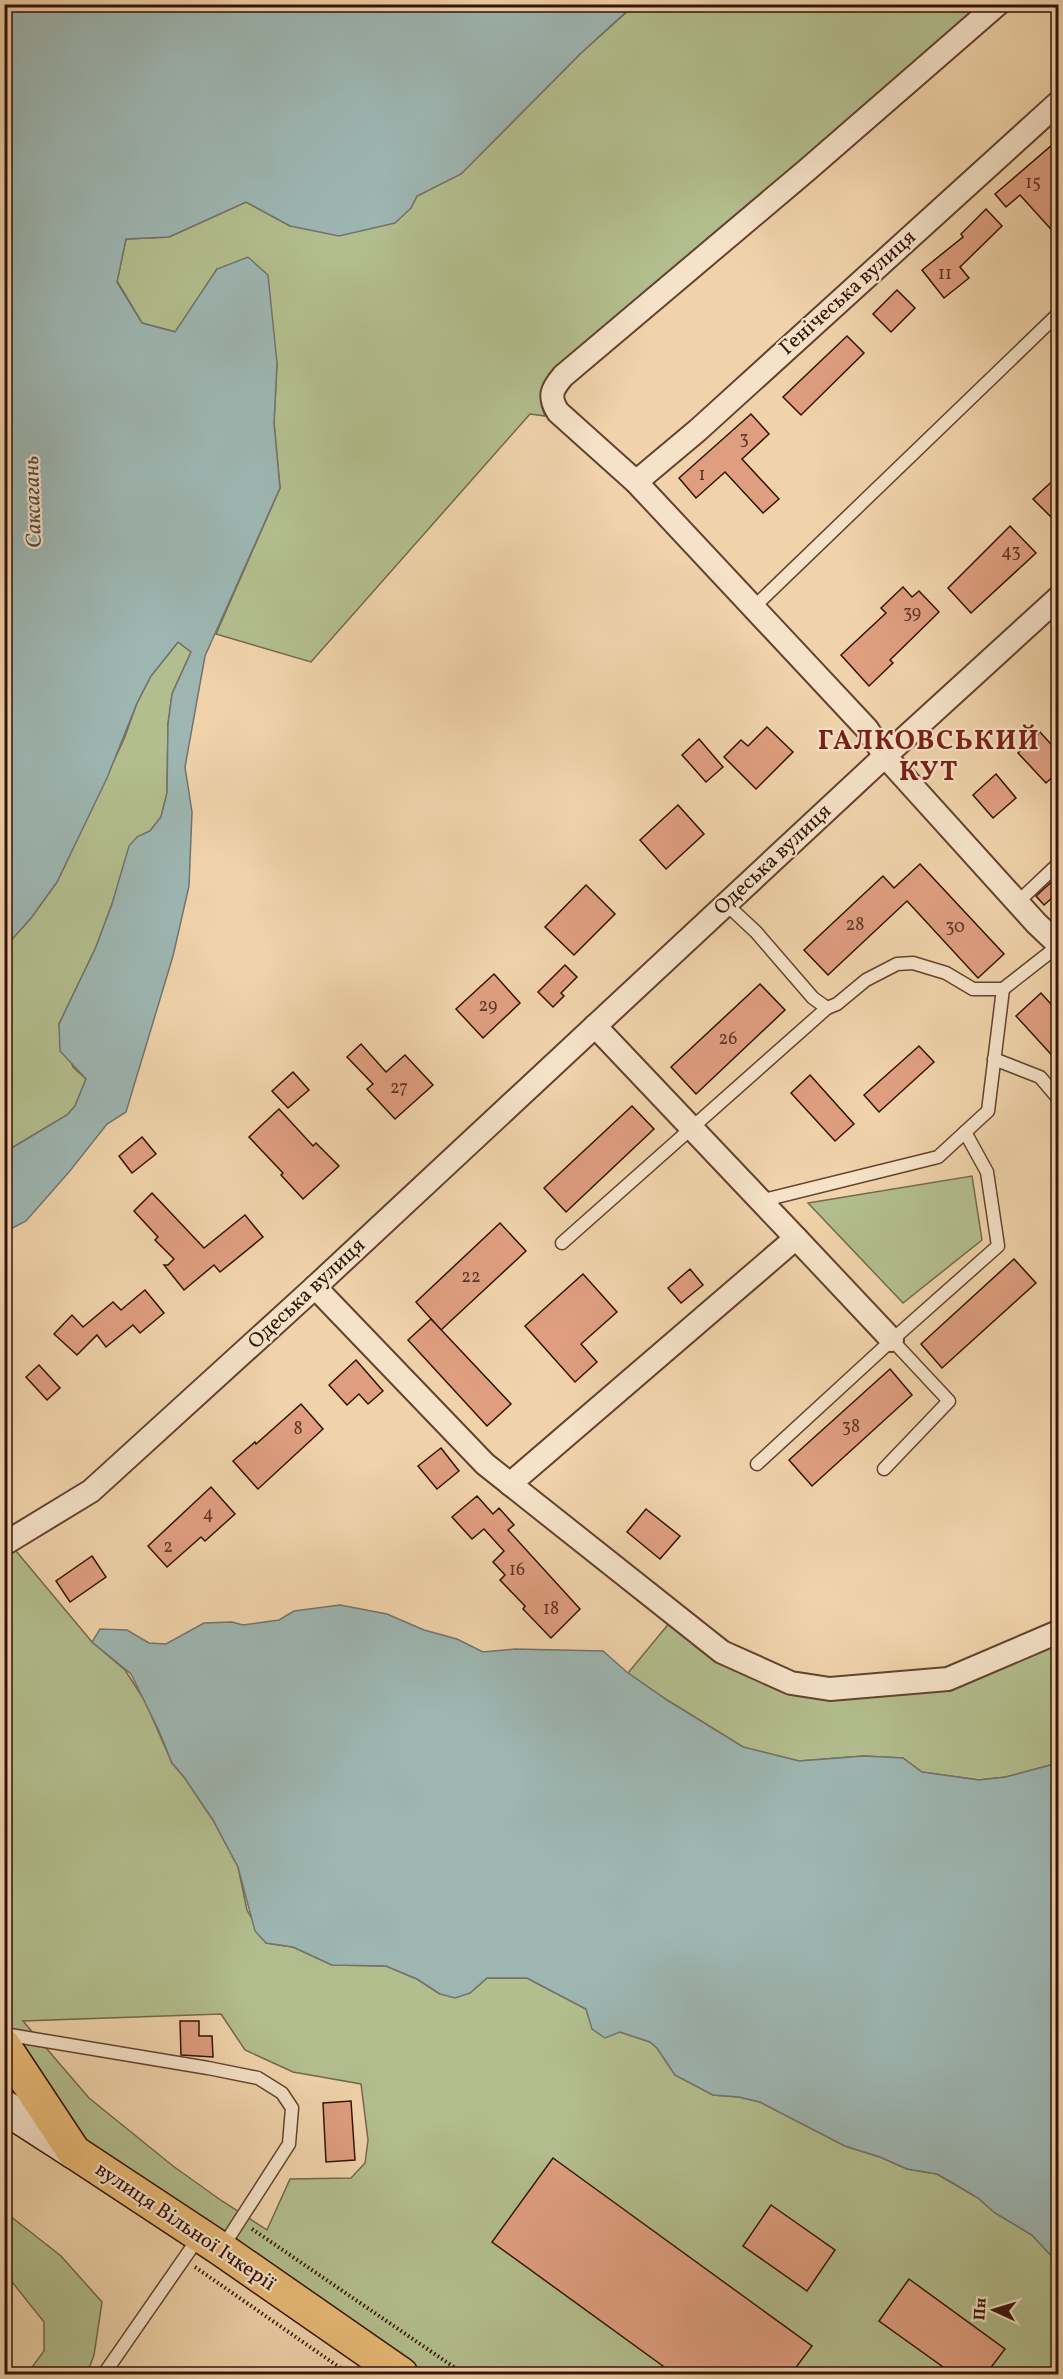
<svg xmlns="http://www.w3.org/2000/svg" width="1063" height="2379" font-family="Vollkorn,serif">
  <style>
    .green { fill: #b3be8e; stroke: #74684a; stroke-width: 1.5; fill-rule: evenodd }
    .water { fill: #9db6b2; stroke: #73746d; stroke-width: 1.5 }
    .building { fill: #df9e80; stroke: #341205; stroke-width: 1.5 }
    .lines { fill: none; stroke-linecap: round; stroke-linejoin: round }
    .lane-casing { stroke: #63422e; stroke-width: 15 }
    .street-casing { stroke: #63422e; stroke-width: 26 }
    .secondary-casing { stroke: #341205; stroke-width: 36 }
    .primary-casing { stroke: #341205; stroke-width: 36 }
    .path { stroke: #341205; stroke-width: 4; stroke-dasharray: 1.5 3; stroke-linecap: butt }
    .lane { stroke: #f5e2c8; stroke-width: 12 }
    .street { stroke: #f5e2c8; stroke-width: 22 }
    .secondary { stroke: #f5e2c8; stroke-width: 33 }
    .primary { stroke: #e8ba76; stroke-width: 33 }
    .labels { text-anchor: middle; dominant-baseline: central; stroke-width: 4.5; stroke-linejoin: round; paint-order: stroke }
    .number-label { font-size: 18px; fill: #5f3524 }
    .street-label { font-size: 21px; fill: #341205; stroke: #f5e2c8 }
    .water-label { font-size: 22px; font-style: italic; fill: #594b42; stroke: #f5e2c8 }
    .district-label { font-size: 27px; font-weight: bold; letter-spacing: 1.5px; fill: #7a1f14; stroke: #f5e2c8 }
  </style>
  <rect width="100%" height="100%" fill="#f0d3ab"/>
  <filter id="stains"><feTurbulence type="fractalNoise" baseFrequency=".00333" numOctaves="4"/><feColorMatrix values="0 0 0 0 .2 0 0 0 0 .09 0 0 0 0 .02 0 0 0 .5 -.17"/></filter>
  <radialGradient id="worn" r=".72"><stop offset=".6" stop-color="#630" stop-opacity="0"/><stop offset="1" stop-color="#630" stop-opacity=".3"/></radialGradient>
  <!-- green -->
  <g class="green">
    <path d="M637,5H985L555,370C542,388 536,395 545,416L530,414L311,662L216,634L280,488L274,423L277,363L217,269L176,332L142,323L117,281L126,239L169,237L246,202L290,226L411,208L417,196L461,174L580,54L629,10Z"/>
    <polygon points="178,642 191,652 172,694 168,724 167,793 161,817 150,831 137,837 96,947 59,1024 73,1067 86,1079 75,1106 67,1115 5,1152 5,947 31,918 57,882 124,739 137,703 151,676"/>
    <polygon points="972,1176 982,1240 903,1303 808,1203"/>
    <path d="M16,1551L92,1642L125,1670L145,1701L172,1763L184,1777L213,1820L238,1867L247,1910L266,1943L293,1947L332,1965L386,1966L417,1979L440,1994L470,1993L487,1978H527L586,2009L593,2028L620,2032L650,2042L657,2048L675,2075L713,2095L739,2097L760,2102L845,2146L880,2157L907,2169L937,2174L978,2198L995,2213L1032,2235L1058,2263V2374H401L74,2152L5,2046L4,1554ZM221,2014L245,2050L293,2072L361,2084L368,2140L365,2163L351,2178L290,2179L267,2230L222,2201L173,2166L89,2098L23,2021Z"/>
    <polygon points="671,1621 829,1697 1058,1641 1058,1763 1006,1777 979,1780 922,1772 903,1758 864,1756 799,1761 743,1747 667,1700 628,1673"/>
    <polygon points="5,2212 61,2256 102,2302 94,2355 87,2374 27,2374 44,2351 44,2322 5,2273"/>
  </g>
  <!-- water -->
  <g class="water">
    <polygon points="5,4 637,5 628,10 580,54 461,174 417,196 411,208 395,223 339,236 290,226 246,202 169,237 126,239 117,282 142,323 175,332 217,269 248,257 268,275 277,363 274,423 280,488 205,656 185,767 192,812 189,886 173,956 126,1112 107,1124 69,1172 26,1221 5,1232 5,1152 67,1115 75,1106 86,1079 60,1051 59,1024 96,947 112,904 129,846 137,837 150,831 161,817 167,793 168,724 172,694 191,652 178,642 151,676 137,703 107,778 57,882 31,918 5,947"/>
    <polygon points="340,1605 387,1614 424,1630 457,1639 483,1652 515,1649 603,1651 628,1673 667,1700 743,1747 799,1761 864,1756 903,1758 922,1772 979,1780 1006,1777 1058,1763 1058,2263 1032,2235 995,2213 978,2198 953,2183 937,2174 907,2169 880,2157 845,2146 760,2102 739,2097 713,2095 675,2075 657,2048 650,2042 620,2032 605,2038 592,2029 586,2009 527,1978 487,1978 470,1993 455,1998 440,1994 417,1979 386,1966 332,1965 293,1947 266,1943 255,1931 238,1867 213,1820 184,1777 172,1763 159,1731 131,1674 92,1642 100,1629 127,1630 149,1643 166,1644 204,1623 232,1622 243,1625 279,1620 294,1611"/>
  </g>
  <!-- building -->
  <g class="building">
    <polygon points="1059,139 1059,238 1020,195 1006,207 995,194"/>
    <polygon points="986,209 1002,226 960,267 969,278 944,298 922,270 963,237 961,234"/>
    <polygon points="897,290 915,308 891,332 873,314"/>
    <polygon points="847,336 864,353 801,415 783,397"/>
    <polygon points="751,414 769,434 742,459 779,499 763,513 725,472 696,498 679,478"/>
    <polygon points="1059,475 1059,525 1033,499"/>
    <polygon points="1010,526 1036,553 971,613 948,588"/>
    <polygon points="903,587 912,597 919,591 939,612 890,660 893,663 869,686 841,655 886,613 881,608"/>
    <polygon points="767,727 793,752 756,789 724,757 741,740 748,746"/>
    <polygon points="1040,732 1059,753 1059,771 1046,783 1018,753"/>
    <polygon points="699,739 723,767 706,782 682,755"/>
    <polygon points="996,774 1016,798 993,818 973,795"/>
    <polygon points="678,805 704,834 666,869 640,840"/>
    <polygon points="920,864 1004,954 978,978 907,901 828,975 804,950 883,876 894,888"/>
    <polygon points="1059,875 1059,892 1044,905 1036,896"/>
    <polygon points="586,885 615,914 574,955 545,927"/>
    <polygon points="565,965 577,977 561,993 564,996 553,1007 538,992"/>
    <polygon points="494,974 520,1003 483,1038 456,1009"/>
    <polygon points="760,984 785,1010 696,1094 671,1067"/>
    <polygon points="1041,993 1059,1013 1059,1063 1016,1016"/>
    <polygon points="361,1044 386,1072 405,1055 433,1085 395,1119 367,1089 373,1084 347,1057"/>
    <polygon points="919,1046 934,1062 879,1112 864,1095"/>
    <polygon points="293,1072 309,1090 288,1108 272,1091"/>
    <polygon points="810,1075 854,1124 835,1141 791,1093"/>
    <polygon points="632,1106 654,1129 566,1212 544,1188"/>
    <polygon points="279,1109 313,1146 316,1143 339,1166 303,1199 281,1175 283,1173 249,1137"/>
    <polygon points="142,1137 156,1154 132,1173 119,1156"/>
    <polygon points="152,1193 204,1248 245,1215 263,1237 220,1272 214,1265 184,1290 164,1265 168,1265 174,1259 155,1240 158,1237 134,1211"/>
    <polygon points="500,1223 526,1251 441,1330 416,1302"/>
    <polygon points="1014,1259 1036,1283 942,1368 921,1344"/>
    <polygon points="690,1269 703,1285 681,1303 668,1288"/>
    <polygon points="583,1274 617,1312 581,1344 597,1362 575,1382 525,1326"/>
    <polygon points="145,1290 164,1313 140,1333 133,1325 106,1347 97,1335 77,1355 54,1334 72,1315 83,1327 113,1302 121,1310"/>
    <polygon points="431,1319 511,1404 487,1426 408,1340"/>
    <polygon points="356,1360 383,1391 368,1404 359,1394 347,1405 329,1385"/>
    <polygon points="39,1365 60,1388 47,1400 26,1377"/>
    <polygon points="890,1369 912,1395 812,1486 789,1460"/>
    <polygon points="301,1404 323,1429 258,1489 233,1461 255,1442 256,1444"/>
    <polygon points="441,1448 459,1471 437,1489 418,1466"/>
    <polygon points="211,1487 235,1514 205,1541 201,1537 167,1567 148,1546"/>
    <polygon points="477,1496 493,1514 499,1508 514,1525 508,1530 580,1609 551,1638 523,1609 525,1606 500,1580 505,1575 493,1562 504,1551 484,1529 472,1539 452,1517"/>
    <polygon points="646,1509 680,1536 660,1559 627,1532"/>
    <polygon points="92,1556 106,1577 70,1602 56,1581"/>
    <polygon points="180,2021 199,2021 199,2036 212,2036 213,2057 181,2055"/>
    <polygon points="351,2101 355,2160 326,2162 323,2103"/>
    <polygon points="553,2158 812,2346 791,2374 674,2374 492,2242"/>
    <polygon points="771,2205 835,2250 807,2291 743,2246"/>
    <polygon points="909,2279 1005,2349 986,2374 953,2374 879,2321"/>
  </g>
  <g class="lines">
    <defs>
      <g id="lane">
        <polyline points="754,607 1058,314"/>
        <polyline points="1018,902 1058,864"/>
        <polyline points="726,904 756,932 813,998 827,1008 837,1004 866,980 897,964 913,963 946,973 973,989 1003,989 1058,946"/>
        <polyline points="994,1059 1040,1077 1058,1098"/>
        <polyline points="760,1201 938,1157 988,1111 1003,989"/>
        <polyline points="562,1243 827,1008"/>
        <polyline points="757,1464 892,1340 998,1246 987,1172 965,1132"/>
        <polyline points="884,1469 949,1401 892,1340"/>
        <polyline points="4,2034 208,2068 258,2078 282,2093 292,2108 289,2144 222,2248"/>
        <polyline points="104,2374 199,2237"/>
      </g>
      <g id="street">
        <path d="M998,4L807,170L563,376C552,389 548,396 558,412L636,482L867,729L885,756L1036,923L1058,944"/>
        <polyline points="636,482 698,430 1058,103"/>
        <polyline points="595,1026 796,1238"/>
        <polyline points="315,1287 485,1464 722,1652 791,1683 830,1689 948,1679 1058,1632"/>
        <polyline points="510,1484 796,1238 892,1340"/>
        <polyline points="4,1544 91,1491 315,1287 885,756 1058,598"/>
      </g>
      <polyline id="secondary" points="4,2107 74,2152"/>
      <polyline id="primary" points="4,2046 74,2152 221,2249 401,2374"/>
    </defs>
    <!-- lane casing -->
    <use href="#lane" class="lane-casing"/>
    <!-- street casing -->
    <use href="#street" class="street-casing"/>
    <!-- secondary casing -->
    <use href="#secondary" class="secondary-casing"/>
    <!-- primary casing -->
    <use href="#primary" class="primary-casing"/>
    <!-- path -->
    <g class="path">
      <polyline points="252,2229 464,2374"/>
      <polyline points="195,2267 349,2374"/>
    </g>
    <!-- lane -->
    <use href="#lane" class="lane"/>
    <!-- street -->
    <use href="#street" class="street"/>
    <!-- secondary -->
    <use href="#secondary" class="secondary"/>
    <!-- primary -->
    <use href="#primary" class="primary"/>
  </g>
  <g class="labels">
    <!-- number labels -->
    <g class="number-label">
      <text x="1033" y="183">15</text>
      <text x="945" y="274">11</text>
      <text x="744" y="439">3</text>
      <text x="702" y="475">1</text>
      <text x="1011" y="552">43</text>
      <text x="912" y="613">39</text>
      <text x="855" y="925">28</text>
      <text x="955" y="927">30</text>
      <text x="488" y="1006">29</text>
      <text x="728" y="1039">26</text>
      <text x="399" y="1088">27</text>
      <text x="471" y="1277">22</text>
      <text x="851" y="1427">38</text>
      <text x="298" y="1429">8</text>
      <text x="208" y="1514">4</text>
      <text x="168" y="1547">2</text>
      <text x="517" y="1570">16</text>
      <text x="551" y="1609">18</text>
    </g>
    <!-- street labels -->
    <g class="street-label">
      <text transform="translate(848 293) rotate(-42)">Генічеська вулиця</text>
      <text transform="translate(773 860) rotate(-43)">Одеська вулиця</text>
      <text transform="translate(307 1294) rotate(-43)">Одеська вулиця</text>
      <text transform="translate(185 2227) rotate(34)">вулиця Вільної Ічкерії</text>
    </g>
    <!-- water labels -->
    <g class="water-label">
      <text transform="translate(34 502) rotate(-92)">Саксагань</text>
    </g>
    <!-- district labels -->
    <g class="district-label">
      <text x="929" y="742">ГАЛКОВСЬКИЙ<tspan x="929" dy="31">КУТ</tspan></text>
    </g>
  </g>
  <!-- margin -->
  <rect width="1063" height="2379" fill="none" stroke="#f0d3ab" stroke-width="24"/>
  <rect x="6" y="6" width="1051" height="2367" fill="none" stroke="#341205" stroke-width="3"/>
  <rect x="12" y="12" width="1039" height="2355" fill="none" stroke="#341205" stroke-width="1.5"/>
  <!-- north arrow -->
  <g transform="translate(994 2310) rotate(274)" stroke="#f5e2c8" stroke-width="4.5" paint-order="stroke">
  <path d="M0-4.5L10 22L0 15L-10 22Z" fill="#341205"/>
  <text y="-9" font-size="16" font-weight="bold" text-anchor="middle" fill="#341205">Пн</text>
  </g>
  <rect width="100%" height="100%" filter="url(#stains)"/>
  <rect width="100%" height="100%" fill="url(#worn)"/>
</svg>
